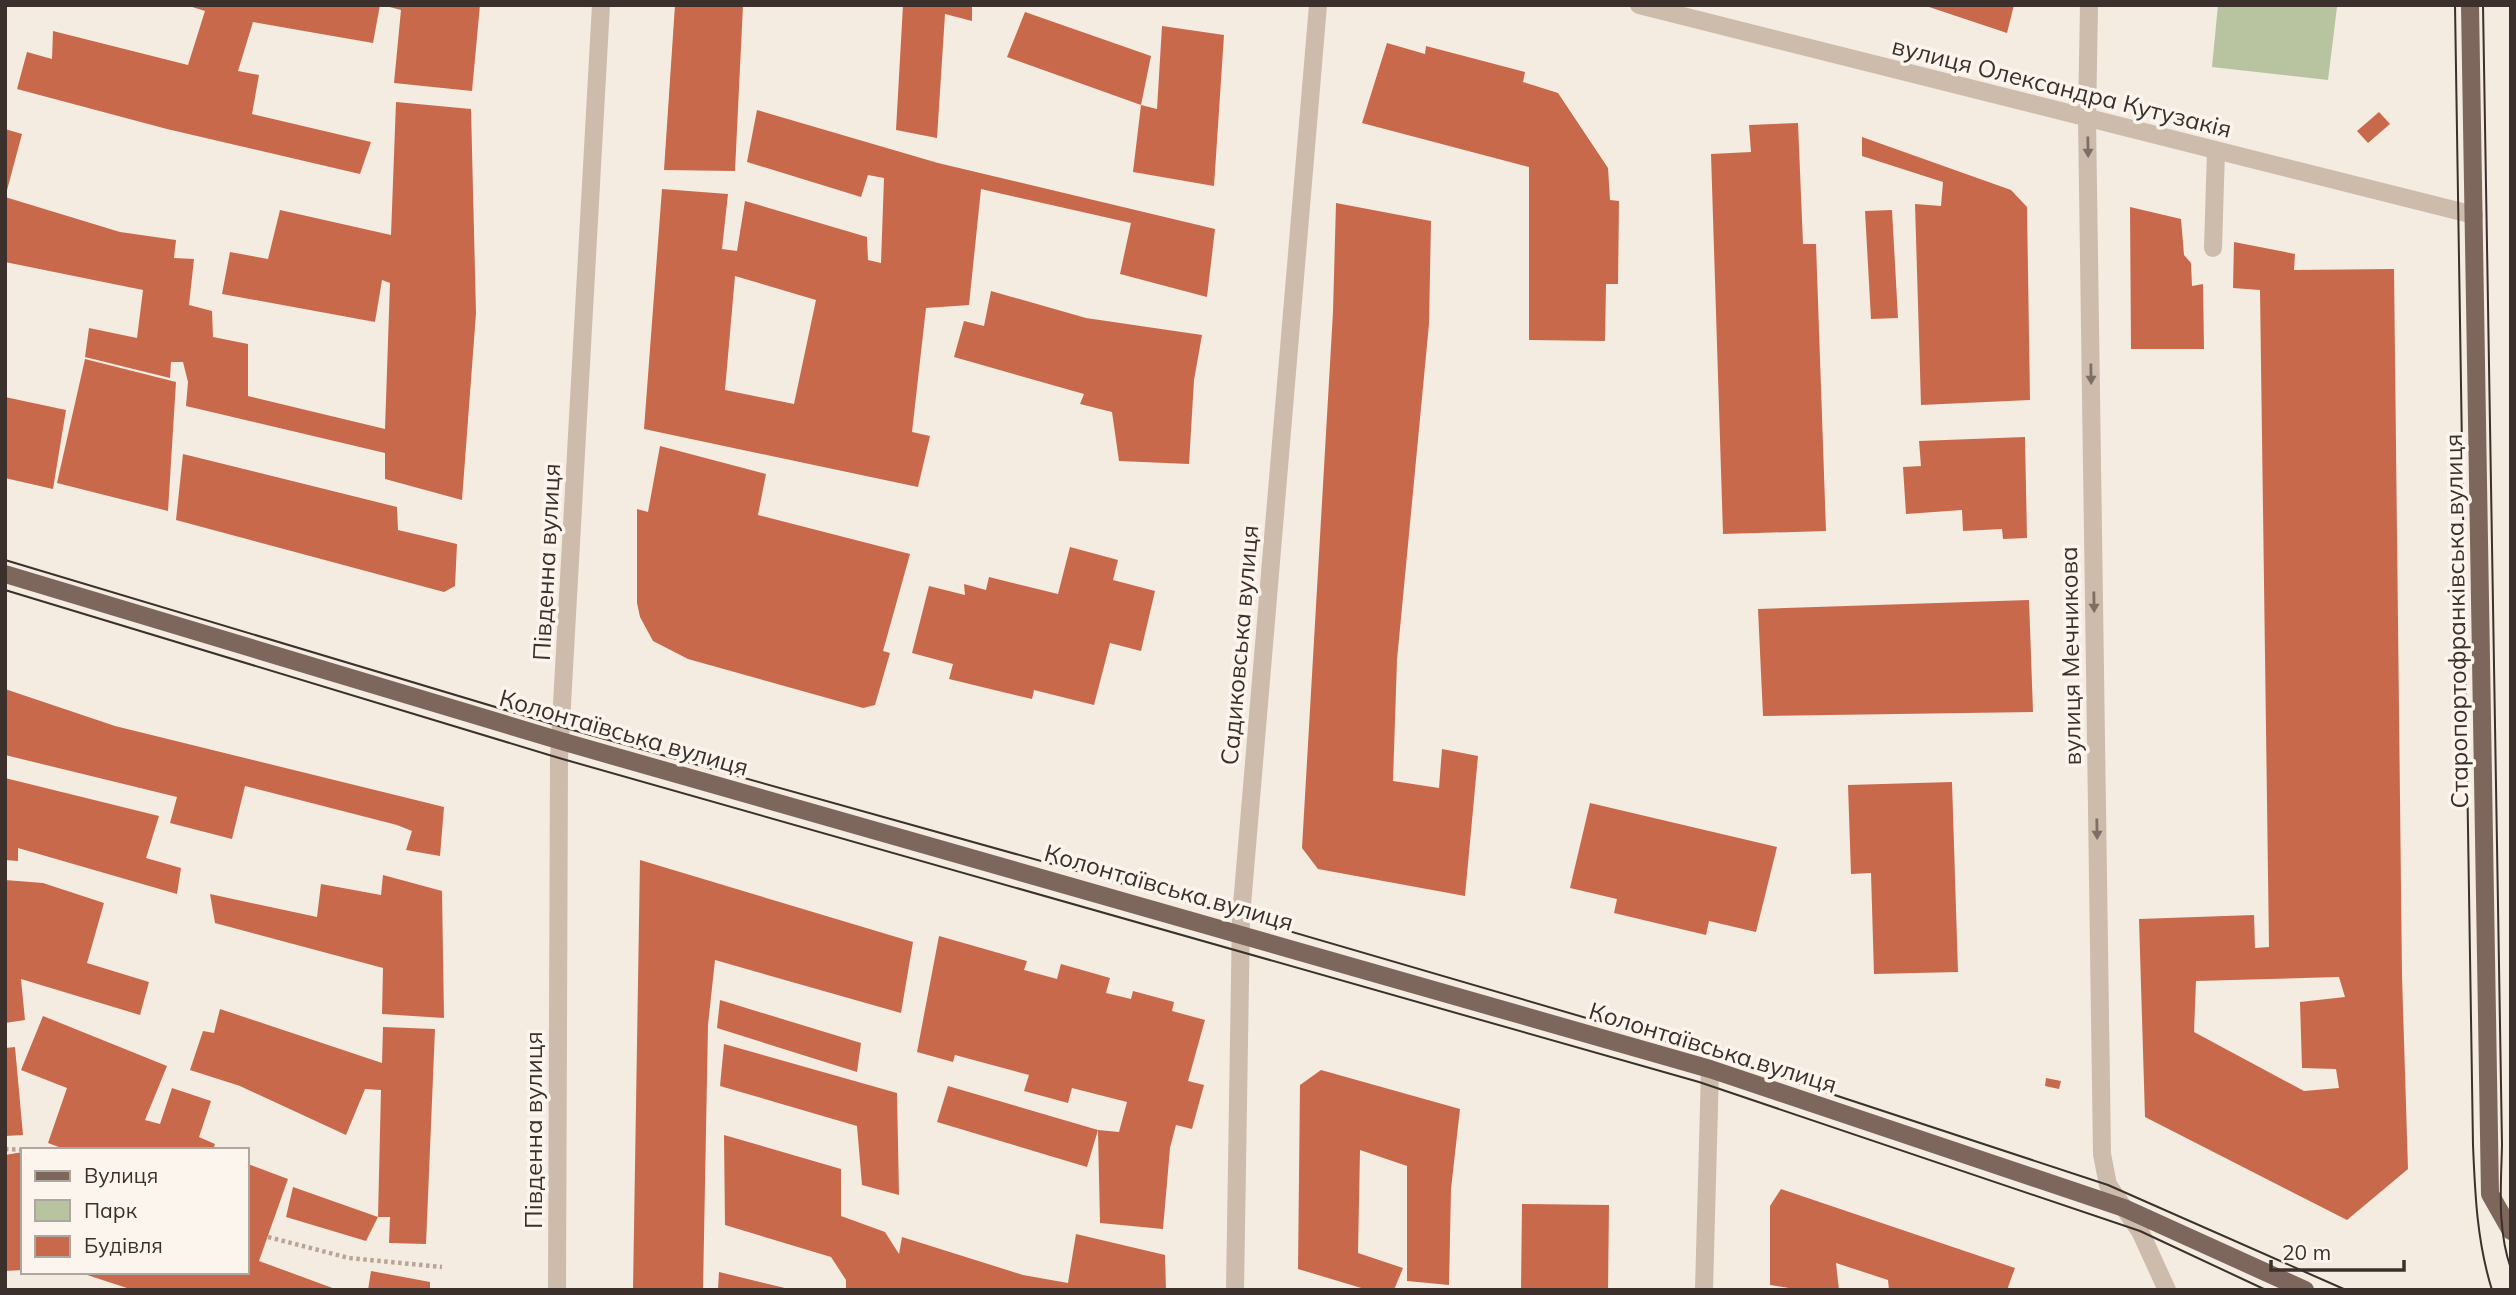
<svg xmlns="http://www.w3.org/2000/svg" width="2516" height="1295" font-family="Mulish,sans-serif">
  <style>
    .green { fill: #b8c4a0 }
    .building { fill: #c8694b; fill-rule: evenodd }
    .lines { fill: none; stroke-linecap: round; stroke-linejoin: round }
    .path { stroke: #b9a596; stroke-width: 4.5; stroke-dasharray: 3.5 3.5; stroke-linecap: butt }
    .minor { stroke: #cdbbac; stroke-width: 18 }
    .major { stroke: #7d675c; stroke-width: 18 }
    .tram { stroke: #3b302b; stroke-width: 2 }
    .oneway { fill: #7d6f65 }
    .labels { text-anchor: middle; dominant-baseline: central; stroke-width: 7; stroke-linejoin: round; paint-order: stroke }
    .street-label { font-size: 24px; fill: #3b302b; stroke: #fbf5ee }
  </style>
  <rect width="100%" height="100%" fill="#f4ebe1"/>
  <!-- green -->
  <polygon class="green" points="2218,5 2337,7 2328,80 2212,67"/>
  <!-- building -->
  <g class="building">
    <polygon points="186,5 380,5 373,43 253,22 238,71 259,75 252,114 371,142 360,174 167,129 17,89 27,52 52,59 53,31 188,65 205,11"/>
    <polygon points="382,5 480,5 472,91 394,83 401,10"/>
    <polygon points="675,5 743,5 735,171 664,170"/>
    <polygon points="903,5 972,5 972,21 945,14 937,138 896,130"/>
    <polygon points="1923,5 2014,5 2007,33"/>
    <polygon points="1025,12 1151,56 1141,105 1007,57"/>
    <polygon points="1162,26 1224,35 1214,186 1133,172 1141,105 1157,109"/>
    <polygon points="1387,43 1425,54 1426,46 1525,72 1523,82 1558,93 1608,168 1610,200 1619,201 1618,284 1606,284 1605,341 1529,340 1529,167 1362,123"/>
    <polygon points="396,102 471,109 476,313 462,500 385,479 385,453 186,406 188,382 183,362 171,362 170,378 85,357 89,328 137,338 143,290 5,262 5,197 120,232 176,240 174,258 194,259 189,305 212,311 213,337 248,344 248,396 385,429 390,283 382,280 375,322 222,294 230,252 268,259 280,210 391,235"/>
    <path d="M757,110L938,163L1215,229L1207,297L1120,274L1131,223L981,189L969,305L926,308L912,432L930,436L918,487L644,429L662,189L728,194L722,249L737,251L745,201L867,237L868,260L881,263L884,178L868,175L861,197L747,162ZM735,276L816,300L794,404L725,390Z"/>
    <polygon points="2379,112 2390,124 2368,143 2357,131"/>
    <polygon points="1798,123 1803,244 1816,244 1826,531 1723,534 1711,154 1751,152 1749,125"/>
    <polygon points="5,129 22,134 6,194 5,194"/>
    <polygon points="1862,137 2011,190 2027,207 2030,400 1921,405 1915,204 1941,206 1943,182 1862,156"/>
    <polygon points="1336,203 1431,221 1429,324 1397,660 1393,781 1439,788 1442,749 1478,756 1465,896 1318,869 1302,848 1333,312"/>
    <polygon points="2130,207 2181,219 2184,255 2191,263 2192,286 2203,284 2204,349 2131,349"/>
    <polygon points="1892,210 1898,318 1871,319 1865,211"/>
    <path d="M2234,242L2295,254L2294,270L2394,269L2402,976L2408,1169L2347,1220L2145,1117L2139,919L2254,915L2255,948L2269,947L2260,290L2233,288ZM2339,977L2345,997L2300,1002L2302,1068L2336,1069L2339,1088L2304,1091L2194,1032L2196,981Z"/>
    <polygon points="991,291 1086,318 1202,335 1194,380 1189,464 1119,461 1112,412 1080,404 1084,394 954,357 964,321 984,326"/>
    <polygon points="85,359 176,382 168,511 57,483"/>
    <polygon points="5,397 66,410 53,489 5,478"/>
    <polygon points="2025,437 2027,538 2003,539 2002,529 1963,531 1962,510 1906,514 1903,467 1921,466 1919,441"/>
    <polygon points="660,446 766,474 758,515 910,554 883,651 890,653 875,705 863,708 688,659 653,641 640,617 637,603 637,509 648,512"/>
    <polygon points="183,454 397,507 398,530 457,544 455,586 444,592 176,520"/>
    <polygon points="1070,547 1118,560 1113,580 1155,591 1141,651 1110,643 1094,705 1034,690 1032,699 949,679 953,664 912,653 929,586 965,595 964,584 986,590 989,577 1058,594"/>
    <polygon points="2029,600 2033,712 1763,716 1758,609"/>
    <polygon points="5,689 115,726 444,807 440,856 406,850 412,831 397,825 245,786 232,839 170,823 177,797 5,755"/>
    <polygon points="5,778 159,816 146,858 181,868 177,894 18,848 18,861 5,860"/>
    <polygon points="1952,782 1958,972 1874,974 1871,873 1851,874 1848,785"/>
    <polygon points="1590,803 1777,847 1756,932 1709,921 1706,935 1614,913 1617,899 1570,888"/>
    <polygon points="640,860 913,942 901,1013 715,960 708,1025 703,1290 633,1290"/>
    <polygon points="383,875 442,891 444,1018 382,1014 383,968 215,923 210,894 317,917 321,884 381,895"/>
    <polygon points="5,880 43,883 104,903 87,963 149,982 140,1015 21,979 25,1020 5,1023"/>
    <polygon points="939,936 1027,961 1024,970 1057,979 1061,964 1110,978 1106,993 1131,999 1133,991 1174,1002 1172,1011 1205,1020 1188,1081 1204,1085 1192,1129 1176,1125 1170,1148 1163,1229 1100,1223 1098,1130 1119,1132 1127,1102 1072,1088 1068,1103 1024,1091 1029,1075 955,1055 953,1062 917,1052"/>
    <polygon points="720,1000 861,1043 857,1072 717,1028"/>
    <polygon points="220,1009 382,1063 383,1027 435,1029 426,1244 389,1243 390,1217 378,1217 366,1241 286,1217 293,1187 378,1217 381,1090 365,1089 346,1135 240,1086 190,1070 203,1031 214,1033"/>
    <polygon points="43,1016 167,1066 145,1120 160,1124 172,1088 211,1101 199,1137 215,1144 213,1150 67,1150 48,1143 67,1088 21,1070"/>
    <polygon points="724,1044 897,1093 899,1195 862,1185 857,1126 720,1086"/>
    <polygon points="15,1047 23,1135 5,1136 5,1048"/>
    <polygon points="1321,1070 1460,1109 1451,1189 1449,1285 1407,1281 1407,1166 1360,1150 1358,1253 1403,1268 1394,1290 1368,1290 1298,1269 1300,1085"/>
    <polygon points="2046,1078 2061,1081 2059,1089 2045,1086"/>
    <polygon points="948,1086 1098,1130 1087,1167 937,1122"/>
    <polygon points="724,1135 841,1169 841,1216 885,1232 899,1254 902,1237 1023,1275 1068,1283 1076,1234 1165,1255 1166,1290 846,1290 846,1280 831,1257 725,1225"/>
    <polygon points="23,1152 23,1270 5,1271 5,1155"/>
    <polygon points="248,1164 288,1179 259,1261 338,1290 133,1290 81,1273 247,1272"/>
    <polygon points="1781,1189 2015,1268 2007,1290 1889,1290 1888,1280 1836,1263 1839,1290 1802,1290 1770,1285 1770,1206"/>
    <polygon points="1522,1204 1609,1205 1608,1290 1521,1290"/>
    <polygon points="371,1271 430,1282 430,1290 368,1290"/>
    <polygon points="719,1272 789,1289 789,1290 718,1290"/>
  </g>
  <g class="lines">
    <!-- path -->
    <g class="path">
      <polyline points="5,1149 32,1150"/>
      <polyline points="268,1237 349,1258 442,1267"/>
    </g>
    <!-- minor -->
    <g class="minor">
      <polyline points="1639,5 2474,215"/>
      <polyline points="2089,5 2087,119 2102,1154 2108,1185 2140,1231 2167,1290"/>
      <polyline points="2213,248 2216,151"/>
      <polyline points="557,1290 559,758 601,5"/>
      <polyline points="1235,1290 1241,917 1318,5"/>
      <polyline points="1704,1290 1710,1069"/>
    </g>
    <!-- major -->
    <g class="major">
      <polyline points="2470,5 2490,1194 2511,1231"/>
      <polyline points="5,574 561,741 1710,1069 2124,1208 2305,1290"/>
    </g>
    <!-- tram -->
    <g class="tram">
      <path d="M2455,5L2473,1145C2475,1194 2477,1242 2492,1290"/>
      <path d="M2483,5L2502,1145C2501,1187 2497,1229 2511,1269"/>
      <polyline points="5,560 562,727 1241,917 1713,1055 2108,1185 2346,1290"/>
      <polyline points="5,590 559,758 1699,1082 2140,1231 2266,1290"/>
    </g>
  </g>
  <!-- one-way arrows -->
  <defs><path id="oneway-solid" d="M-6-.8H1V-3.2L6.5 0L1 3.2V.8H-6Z" transform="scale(1.75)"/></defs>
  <g class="oneway">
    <use href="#oneway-solid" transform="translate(2088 147) rotate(89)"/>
    <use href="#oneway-solid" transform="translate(2091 374) rotate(89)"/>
    <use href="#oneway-solid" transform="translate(2094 602) rotate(89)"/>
    <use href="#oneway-solid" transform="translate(2097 829) rotate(89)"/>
  </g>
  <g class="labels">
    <!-- street labels -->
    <g class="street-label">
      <text transform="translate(2062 87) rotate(14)">вулиця Олександра Кутузакія</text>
      <text transform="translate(546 562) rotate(-87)">Південна вулиця</text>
      <text transform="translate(2456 621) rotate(-91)">Старопортофранківська вулиця</text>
      <text transform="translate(1239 645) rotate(-85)">Садиковська вулиця</text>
      <text transform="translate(2070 656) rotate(-91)">вулиця Мечникова</text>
      <text transform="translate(624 732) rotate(16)">Колонтаївська вулиця</text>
      <text transform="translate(1169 887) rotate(16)">Колонтаївська вулиця</text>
      <text transform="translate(1713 1047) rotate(17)">Колонтаївська вулиця</text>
      <text transform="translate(533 1130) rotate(-90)">Південна вулиця</text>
    </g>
  </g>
  <!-- border -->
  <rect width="2516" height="1295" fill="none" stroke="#3b302b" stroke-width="14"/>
  <!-- legend -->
  <rect x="21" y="1148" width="228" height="126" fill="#fbf5ee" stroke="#aea6a0" stroke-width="2"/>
  <rect x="35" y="1171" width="35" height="10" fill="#7d675c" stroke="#aea6a0" stroke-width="2"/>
  <text x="84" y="1183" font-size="21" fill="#3b302b">Вулиця</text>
  <rect x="35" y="1200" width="35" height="21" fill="#b8c4a0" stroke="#aea6a0" stroke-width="2"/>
  <text x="84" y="1218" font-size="21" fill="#3b302b">Парк</text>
  <rect x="35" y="1236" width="35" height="21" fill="#c8694b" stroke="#aea6a0" stroke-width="2"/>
  <text x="84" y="1253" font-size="21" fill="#3b302b">Будівля</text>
  <!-- scale -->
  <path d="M2271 1260v10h133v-10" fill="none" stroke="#3b302b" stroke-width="3.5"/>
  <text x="2282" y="1260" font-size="21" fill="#3b302b" stroke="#fbf5ee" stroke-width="5" paint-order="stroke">20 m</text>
</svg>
